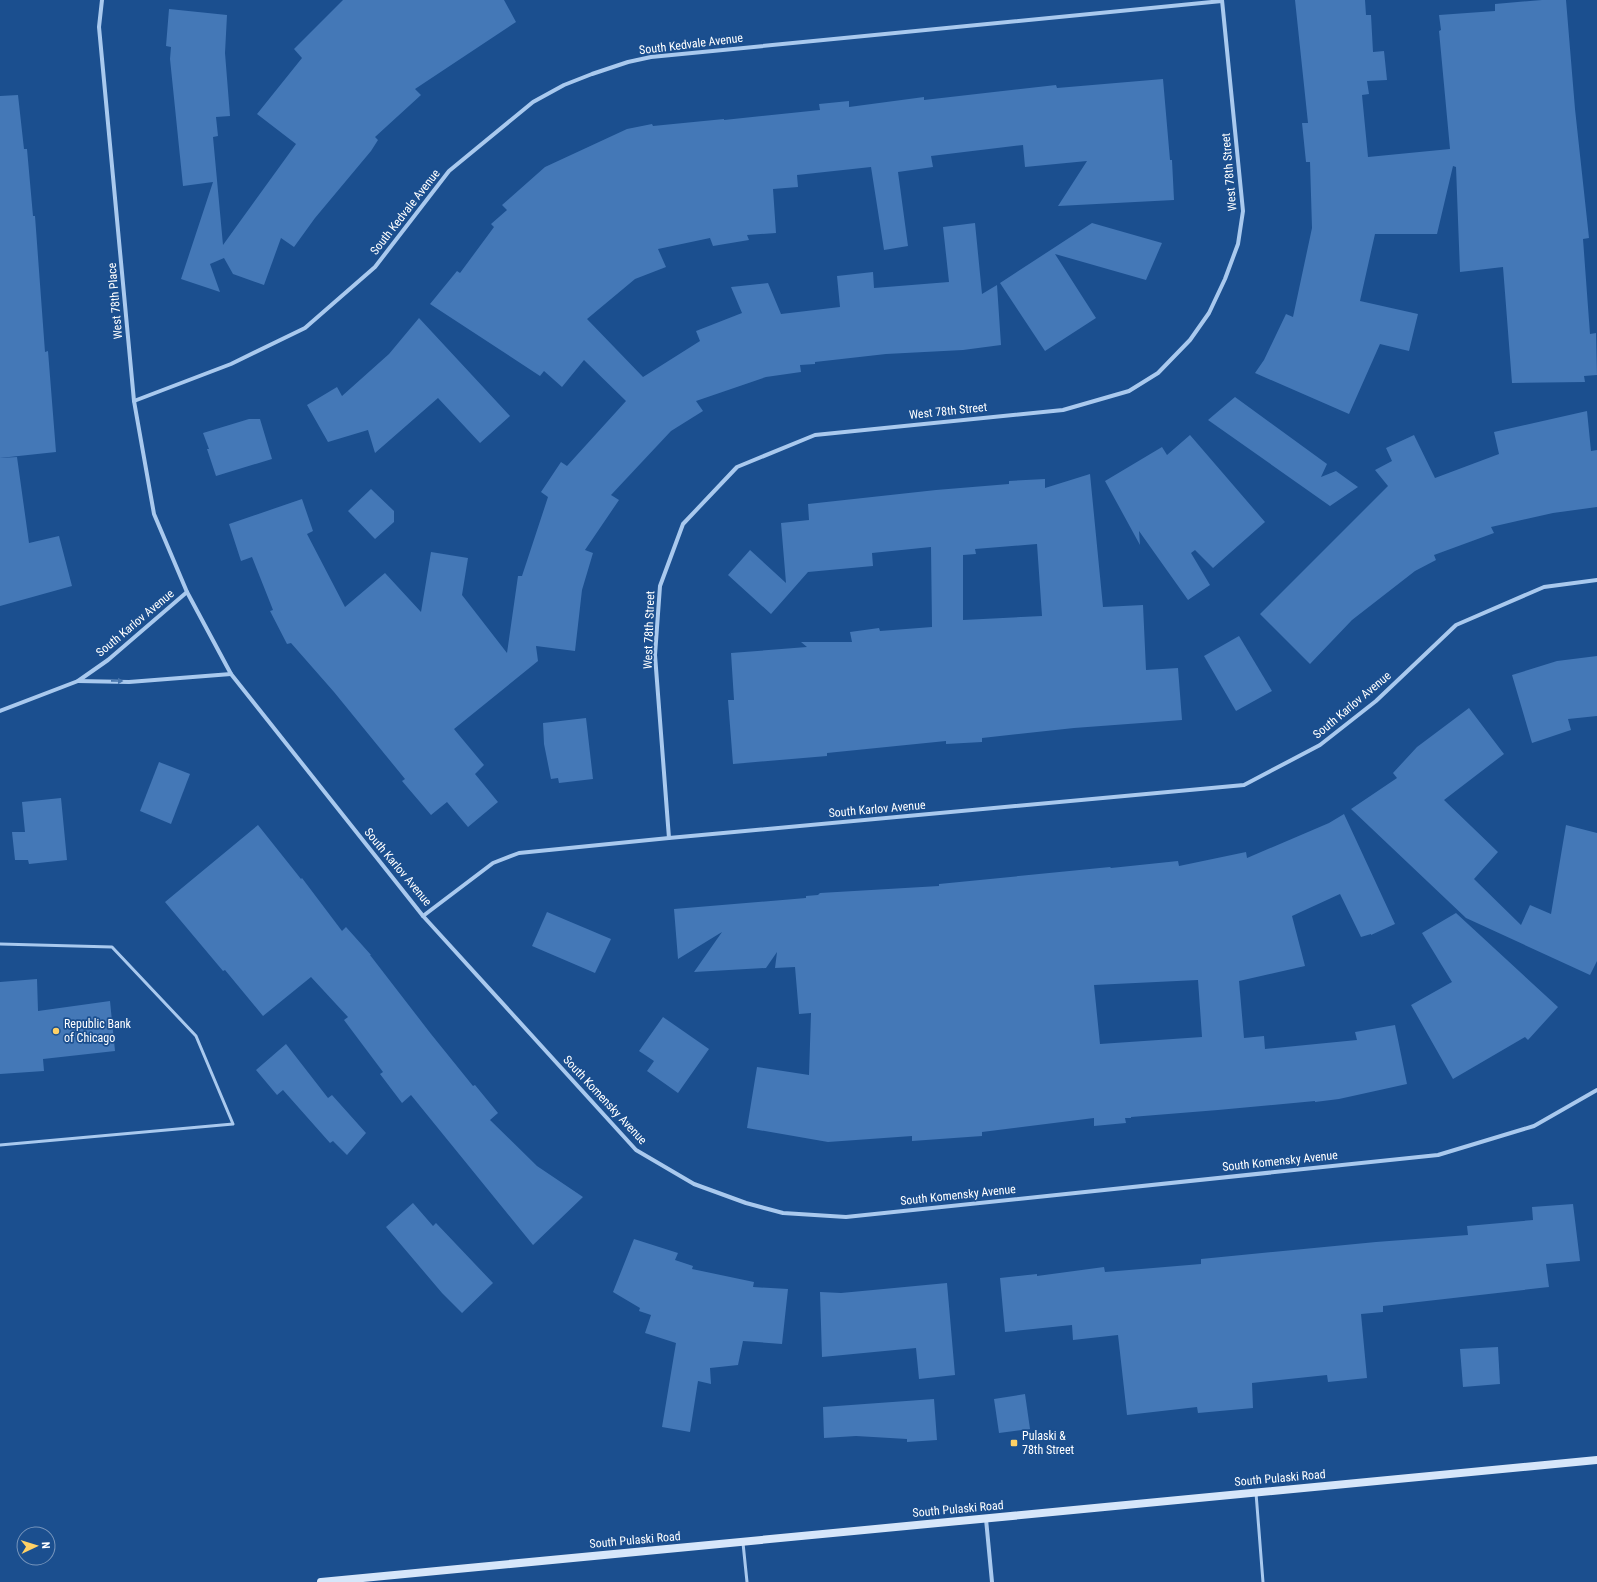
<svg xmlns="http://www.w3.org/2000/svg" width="1597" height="1582" font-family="'Roboto Condensed',sans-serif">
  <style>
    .building { fill: #4478b7; fill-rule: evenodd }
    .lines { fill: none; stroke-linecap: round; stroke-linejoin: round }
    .lane { stroke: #a9c9ee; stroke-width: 3 }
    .street { stroke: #a9c9ee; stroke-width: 4 }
    .secondary { stroke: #d6e6fa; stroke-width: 8 }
    .oneway { fill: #4674ac }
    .poi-dot { fill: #ffd166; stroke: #1b4f8f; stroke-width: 1.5 }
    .labels { text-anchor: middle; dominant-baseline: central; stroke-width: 3.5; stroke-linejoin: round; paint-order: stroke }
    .street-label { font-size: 12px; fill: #fff; stroke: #1b4f8f }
    .poi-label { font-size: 12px; fill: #fff; stroke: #1b4f8f; text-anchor: start }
  </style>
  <rect width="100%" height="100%" fill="#1b4f8f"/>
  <!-- building -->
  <g class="building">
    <polygon points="343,0 504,0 516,22 415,89 421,95 375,137 378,140 371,151 315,218 294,247 281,238 264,285 233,274 224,258 210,264 220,292 181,279 213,182 183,186 170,59 171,47 166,46 169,9 227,15 225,53 230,116 216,117 218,136 213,137 223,245 296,144 257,114 302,58 294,49"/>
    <polygon points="1295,0 1365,0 1366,15 1371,15 1373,52 1384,51 1387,80 1367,81 1369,94 1362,95 1368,157 1450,149 1439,31 1441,30 1439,15 1495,11 1495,4 1542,0 1566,0 1575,109 1589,238 1583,239 1590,334 1596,333 1597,375 1584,376 1585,382 1512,383 1503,267 1460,272 1456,167 1453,166 1437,234 1375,234 1360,301 1418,314 1409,351 1380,344 1349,414 1255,373 1264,360 1286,314 1293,317 1312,228 1310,162 1306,162 1302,123 1308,123"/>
    <polygon points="1163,79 1170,160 1172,160 1174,200 1058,206 1087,161 1025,167 1023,145 931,156 933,167 898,172 908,246 884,250 871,167 797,175 798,187 773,189 776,233 747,235 749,240 713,246 710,238 658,249 666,267 635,279 587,319 643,377 700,341 696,331 742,313 731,287 768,283 781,314 840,307 837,276 873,272 874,288 949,282 943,227 975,223 982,294 997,285 1001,345 963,350 886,354 815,362 815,364 800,365 801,372 766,377 696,401 703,411 671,431 611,495 619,500 585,550 593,553 582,590 575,651 536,646 538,661 454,729 484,765 475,774 498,802 468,827 447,802 431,815 402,781 405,779 334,692 291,643 287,644 270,611 273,610 252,557 241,561 229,524 302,499 313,531 307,534 345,607 385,573 421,612 431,552 468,558 462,595 507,653 518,576 522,576 548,497 541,492 561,462 567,466 626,401 584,360 562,387 544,371 540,376 430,304 457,271 460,273 494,227 491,224 507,210 502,205 545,167 627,129 652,124 653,126 724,119 724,120 820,110 819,104 849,101 849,107 924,97 924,100 1056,85 1057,88"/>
    <polygon points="18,95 24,149 27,149 33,216 35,216 45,352 48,351 56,452 0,458 0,96"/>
    <polygon points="1092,223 1162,243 1146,280 1055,254 1096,318 1045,351 1000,283"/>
    <polygon points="419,318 510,416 480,443 438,398 375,453 368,430 328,442 307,405 337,387 342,396 389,354"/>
    <polygon points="1235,397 1327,464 1321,477 1336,471 1358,487 1330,506 1208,420"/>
    <polygon points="1587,411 1591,451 1597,450 1597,507 1553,513 1491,527 1494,533 1434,555 1436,560 1415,571 1352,620 1310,664 1260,614 1388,486 1375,470 1392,461 1386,448 1414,435 1435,478 1499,454 1494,432"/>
    <polygon points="249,419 260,419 272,459 216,476 207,449 209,449 203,433"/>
    <polygon points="1190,435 1265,522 1213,568 1195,550 1191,553 1210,585 1188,600 1139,531 1140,545 1105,481 1162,447 1167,455"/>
    <polygon points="17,457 29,543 59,536 72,586 0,606 0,458"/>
    <path d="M1090,474L1103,607L1143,605L1146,670L1178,668L1182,720L1074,728L982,738V742L946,744V741L827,753V756L733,764L728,700H734L731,653L807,647L801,642H852L850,632L879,628L880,631L932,627L931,547L872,553L873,566L808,572L771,614L728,575L750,550L786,583L781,523L809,520L808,504L936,490L1009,484V481L1045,479V488ZM1037,544L1042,616L963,620V555L976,554L975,549Z"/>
    <polygon points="371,489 394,511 394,522 375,539 348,511"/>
    <polygon points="1239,636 1272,691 1236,711 1204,656"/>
    <polygon points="1597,656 1597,716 1568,719 1571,730 1532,743 1512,675 1557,661"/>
    <polygon points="1469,708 1504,754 1444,800 1498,852 1474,879 1521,925 1530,905 1551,914 1566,825 1597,833 1597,961 1590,975 1466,918 1351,809 1397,778 1393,773 1417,747"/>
    <polygon points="586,718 593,779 559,783 558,778 551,779 544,744 543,723"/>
    <polygon points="159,762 190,774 171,824 140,811"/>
    <polygon points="61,798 67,860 29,864 28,860 15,860 12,832 25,832 22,802"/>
    <path d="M1344,814L1395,924L1371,935V934L1361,937L1340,894L1292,916L1305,966L1239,981L1244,1038L1264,1036L1265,1049L1357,1040L1355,1032L1395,1025L1407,1084L1339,1099L1315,1102V1101L1218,1110L1131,1117V1118H1125L1126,1123L1094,1126V1118L982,1132V1136L912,1141V1136L828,1142L747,1128L757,1067L809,1075L811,1013L799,1014L795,967L775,968L777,952L766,968L694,972L722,932L678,959L674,909L806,898V896L818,895L820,893L939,886V884L1110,867L1111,868L1178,861L1179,866L1246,852L1247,858L1329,823ZM1198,980L1202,1037L1100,1044L1094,985Z"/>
    <polygon points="258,825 301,879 302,878 342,931 346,927 371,955 370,955 431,1034 473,1086 475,1085 498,1113 490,1120 537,1166 583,1197 533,1245 411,1095 402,1103 380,1074 383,1072 344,1020 348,1017 311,977 263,1016 225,970 223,971 165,902"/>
    <polygon points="547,912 611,939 595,973 532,946"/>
    <polygon points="1456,913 1558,1007 1528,1040 1525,1037 1453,1079 1411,1005 1452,982 1422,933"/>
    <polygon points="37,979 38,1011 110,1001 115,1051 43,1059 44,1071 0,1074 0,982"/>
    <polygon points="663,1017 709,1049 678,1093 647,1071 654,1061 639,1051"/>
    <polygon points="286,1044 328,1098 332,1095 366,1133 347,1155 333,1141 330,1143 283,1090 277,1095 256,1070"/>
    <polygon points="413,1203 433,1226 436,1223 493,1283 462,1313 442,1293 386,1227"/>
    <polygon points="1573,1204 1580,1261 1546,1264 1549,1287 1383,1306 1383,1312 1361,1314 1367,1378 1328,1382 1327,1375 1252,1383 1253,1408 1198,1413 1197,1407 1127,1415 1118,1335 1073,1340 1072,1325 1005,1332 1000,1278 1037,1274 1037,1276 1104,1267 1105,1272 1201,1264 1201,1259 1376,1242 1468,1235 1467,1226 1533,1220 1532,1207"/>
    <polygon points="634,1239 678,1253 675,1260 693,1266 692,1269 754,1282 753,1287 788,1289 782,1344 743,1341 738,1365 710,1368 711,1384 698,1381 690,1432 662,1427 676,1343 645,1333 651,1315 639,1311 640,1308 613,1292"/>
    <polygon points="947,1283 955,1375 919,1379 916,1348 822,1357 820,1292 841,1293"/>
    <polygon points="1498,1347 1500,1384 1463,1387 1460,1349"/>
    <polygon points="1025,1394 1030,1429 999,1433 994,1399"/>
    <polygon points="934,1399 937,1440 907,1442 907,1439 856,1436 824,1438 823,1407"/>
  </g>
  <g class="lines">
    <!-- lane -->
    <g class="lane">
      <polyline points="0,944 112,947 196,1036 233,1124 0,1145"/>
      <polyline points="1256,1493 1263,1582"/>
      <polyline points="743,1543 747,1582"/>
    </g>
    <!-- street -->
    <g class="street">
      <polyline points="102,0 99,27 134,401 154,514 187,592 231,674 423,916 636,1150 694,1184 746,1203 783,1213 846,1217 1438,1155 1534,1126 1597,1090"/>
      <polyline points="134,401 231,364 305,328 375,267 449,171 533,102 564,85 592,74 628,62 651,57 1222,1"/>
      <polyline points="78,681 129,682 231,674"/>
      <polyline points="0,711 78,681 108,660 187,592"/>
      <polyline points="669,838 655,655 660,586 683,524 737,467 815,435 1063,410 1129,391 1158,373 1190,340 1209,313 1225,279 1238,244 1243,211 1222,0"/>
      <polyline points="423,916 493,863 519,853 669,838 1244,785 1320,745 1376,701 1456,625 1544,587 1597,580"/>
      <polyline points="986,1519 992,1582"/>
    </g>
    <!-- secondary -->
    <polyline class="secondary" points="321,1582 1597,1460"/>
  </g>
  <!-- one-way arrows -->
  <defs><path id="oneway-solid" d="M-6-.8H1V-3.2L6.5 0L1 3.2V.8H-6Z"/></defs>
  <use class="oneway" href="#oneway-solid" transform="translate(117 681) rotate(1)"/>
  <!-- markers -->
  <g class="poi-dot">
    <circle cx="56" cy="1031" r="4"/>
    <rect x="1010" y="1439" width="8" height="8" rx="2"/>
  </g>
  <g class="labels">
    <!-- street labels -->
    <g class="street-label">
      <text transform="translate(691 44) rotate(-7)">South Kedvale Avenue</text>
      <text transform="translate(1229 172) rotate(-95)">West 78th Street</text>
      <text transform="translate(405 212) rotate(-52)">South Kedvale Avenue</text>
      <text transform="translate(115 301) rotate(-95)">West 78th Place</text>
      <text transform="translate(948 411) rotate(-6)">West 78th Street</text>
      <text transform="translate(135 623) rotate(-40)">South Karlov Avenue</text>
      <text transform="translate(649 630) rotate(-88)">West 78th Street</text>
      <text transform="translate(1352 705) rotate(-40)">South Karlov Avenue</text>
      <text transform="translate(877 809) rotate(-5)">South Karlov Avenue</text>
      <text transform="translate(398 867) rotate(50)">South Karlov Avenue</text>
      <text transform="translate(605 1100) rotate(47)">South Komensky Avenue</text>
      <text transform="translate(1280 1161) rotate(-6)">South Komensky Avenue</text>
      <text transform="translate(958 1195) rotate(-6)">South Komensky Avenue</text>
      <text transform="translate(1280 1478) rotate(-5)">South Pulaski Road</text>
      <text transform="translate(958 1509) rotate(-5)">South Pulaski Road</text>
      <text transform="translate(635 1540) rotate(-5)">South Pulaski Road</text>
    </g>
    <!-- poi labels -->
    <g class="poi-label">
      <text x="64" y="1024">Republic Bank<tspan x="64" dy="14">of Chicago</tspan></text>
      <text x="1022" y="1436">Pulaski &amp;<tspan x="1022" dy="14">78th Street</tspan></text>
    </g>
  </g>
  <!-- north arrow -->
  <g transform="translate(36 1546) rotate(86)"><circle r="19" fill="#1b4f8f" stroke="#7695bc"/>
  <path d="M0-3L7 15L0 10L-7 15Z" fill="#ffd166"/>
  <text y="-6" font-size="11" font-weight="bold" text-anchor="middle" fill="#ffffff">N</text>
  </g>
</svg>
